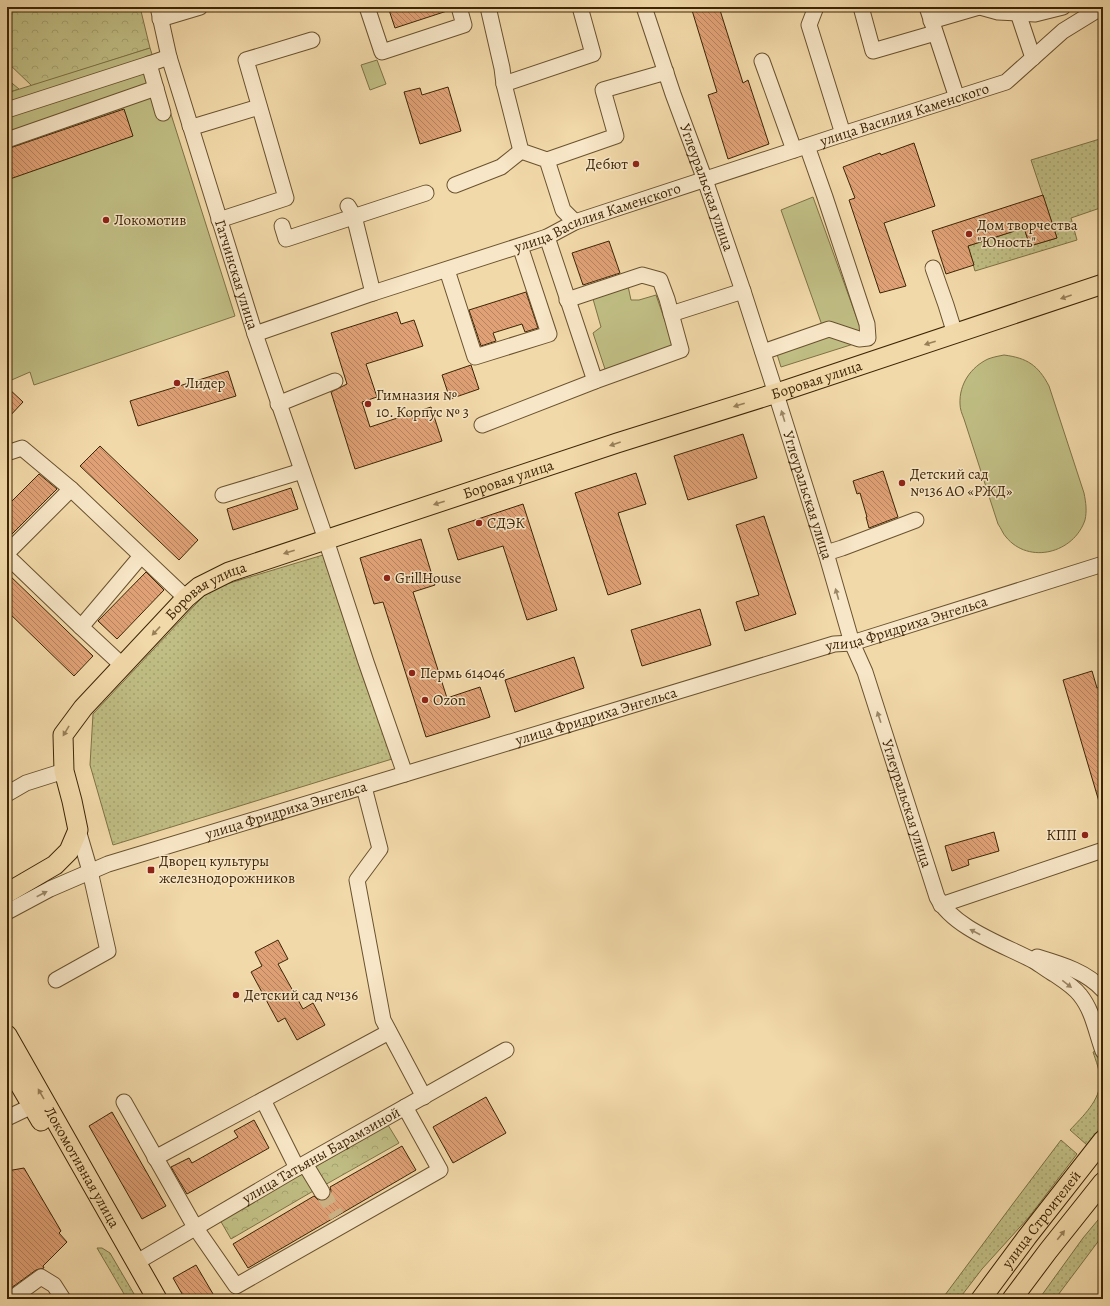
<svg xmlns="http://www.w3.org/2000/svg" width="1110" height="1306" font-family="Alegreya,serif">
  <style>
    .grass { fill: url(#grass-dots); stroke: #7e7245 }
    .forest { fill: url(#forest-crowns); stroke: #7e7245 }
    .park { fill: #c0be84; stroke: #7e7245 }
    .building { fill: url(#building-back-hatch); stroke: #3d2506 }
    .lines { fill: none; stroke-linecap: round; stroke-linejoin: round }
    .minor-tunnel { stroke: #ceb588; stroke-width: 15; stroke-dasharray: 15 8; stroke-linecap: butt }
    .minor-casing { stroke: #6a522f; stroke-width: 17 }
    .major-casing { stroke: #3d2506; stroke-width: 21 }
    .minor { stroke: #f7e6c7; stroke-width: 15 }
    .major { stroke: #f2d9a9; stroke-width: 19 }
    .oneway { fill: #987f58 }
    .oneway2 { fill: #9a8666 }
    .poi-dot { fill: #8f2418; stroke: #f7e6c7; stroke-width: 1.5 }
    .labels { text-anchor: middle; dominant-baseline: central; stroke-width: 3; stroke-linejoin: round; paint-order: stroke }
    .street-label { font-size: 15px; fill: #3d2506; stroke: #f7e6c7 }
    .poi-label { font-size: 15px; fill: #3d2506; stroke: #f7e6c7; text-anchor: start }
  </style>
  <defs>
    <pattern id="grass-dots" width="8" height="8" patternUnits="userSpaceOnUse"><rect width="8" height="8" fill="#c0be84"/><path d="M2 2h.1M6 6h.1" fill="none" stroke="#a6a370" stroke-width="1.8" stroke-linecap="round"/></pattern>
    <pattern id="forest-crowns" width="20" height="18" patternUnits="userSpaceOnUse"><rect width="20" height="18" fill="#c0be84"/><path d="M2 6a3 3 0 1 1 6 0M12 15a3 3 0 1 1 6 0" fill="none" stroke="#a6a370"/></pattern>
    <pattern id="building-back-hatch" width="6" height="6" patternUnits="userSpaceOnUse"><rect width="6" height="6" fill="#dfa175"/><path d="M-1 5l2 2M0 0l6 6M5-1l2 2" fill="none" stroke="#b6835e"/></pattern>
  </defs>
  <rect width="100%" height="100%" fill="#f2d9a9"/>
  <filter id="stains"><feTurbulence type="fractalNoise" baseFrequency=".005" numOctaves="4"/><feColorMatrix values="0 0 0 0 .2 0 0 0 0 .09 0 0 0 0 .02 0 0 0 .5 -.17"/></filter>
  <radialGradient id="worn" r=".72"><stop offset=".6" stop-color="#630" stop-opacity="0"/><stop offset="1" stop-color="#630" stop-opacity=".3"/></radialGradient>
  <!-- grass -->
  <g class="grass">
    <polygon points="1103,138 1103,207 1071,218 1077,240 975,271 968,246 1024,228 1030,246 1057,238 1031,160"/>
    <polygon points="323,555 392,759 113,845 90,765 93,714 210,589"/>
    <path d="M1096,1051L1103,1070V1126L1087,1145L1070,1130C1082,1117 1101,1100 1100,1080C1100,1071 1096,1061 1093,1052Z"/>
    <polygon points="1061,1140 1077,1154 1029,1217 982,1269 959,1299 942,1299 1012,1205"/>
    <polygon points="1103,1214 1103,1235 1055,1299 1039,1299 1083,1238"/>
    <polygon points="97,1248 102,1248 110,1253 137,1299 127,1299"/>
  </g>
  <!-- forest -->
  <g class="forest">
    <polygon points="7,7 140,7 150,48 32,86 7,62"/>
    <polygon points="7,79 19,89 7,93"/>
    <polygon points="388,1125 399,1143 323,1186 313,1168"/>
    <polygon points="304,1171 315,1190 231,1239 220,1220"/>
  </g>
  <!-- park -->
  <g class="park">
    <polygon points="150,48 235,316 34,385 30,372 7,382 7,93"/>
    <polygon points="377,60 386,84 370,90 361,65"/>
    <polygon points="813,197 860,327 863,341 781,367 776,351 823,328 781,210"/>
    <polygon points="628,286 631,300 639,300 656,295 674,347 606,372 593,333 601,327 593,299"/>
    <path d="M1004,355C1027,358 1038,365 1049,386L1084,493C1086,503 1087,511 1085,520C1074,553 1029,565 1006,537C1003,534 1001,528 998,524L964,419C962,414 960,409 960,404C959,384 971,367 988,359C993,357 999,356 1004,355Z"/>
  </g>
  <!-- building -->
  <g class="building">
    <polygon points="388,7 450,7 450,10 395,28"/>
    <polygon points="691,7 719,7 743,83 748,80 769,144 728,159 708,95 717,92"/>
    <polygon points="448,87 461,131 420,144 404,92 420,88 422,95"/>
    <polygon points="124,109 133,136 7,180 7,149"/>
    <polygon points="914,143 935,206 884,223 906,286 880,293 849,200 855,198 843,167 880,153 881,155"/>
    <polygon points="1043,195 1057,238 1030,246 1024,228 968,246 974,265 946,274 932,231"/>
    <polygon points="609,241 620,273 583,285 572,253"/>
    <polygon points="526,292 538,328 525,332 522,324 493,333 496,341 481,346 469,310"/>
    <polygon points="397,312 401,324 414,320 423,346 366,364 377,397 362,402 370,427 431,407 442,441 355,469 331,392 347,384 331,333"/>
    <polygon points="471,365 479,389 450,399 442,375"/>
    <polygon points="228,371 236,396 138,426 130,401"/>
    <polygon points="7,387 23,402 7,419"/>
    <polygon points="743,434 757,478 688,500 674,456"/>
    <polygon points="100,446 198,540 179,560 80,466"/>
    <polygon points="883,471 898,517 869,528 866,517 867,517 860,493 857,494 853,481"/>
    <polygon points="636,473 646,504 618,513 641,584 608,595 575,493"/>
    <polygon points="39,474 57,489 7,539 7,506"/>
    <polygon points="291,488 298,509 233,530 227,509"/>
    <polygon points="523,504 557,610 527,620 503,546 458,560 448,529"/>
    <polygon points="764,516 796,614 745,631 736,602 759,595 736,525"/>
    <polygon points="421,539 435,585 413,592 447,698 480,687 490,717 426,737 383,602 374,604 360,558"/>
    <polygon points="146,572 164,590 117,639 98,621"/>
    <polygon points="7,573 93,656 74,676 7,611"/>
    <polygon points="700,609 711,645 642,666 631,630"/>
    <polygon points="574,657 584,688 515,712 505,680"/>
    <polygon points="1092,671 1097,688 1103,686 1103,805 1100,805 1063,680"/>
    <polygon points="994,832 999,851 968,860 969,865 952,871 945,846"/>
    <polygon points="278,940 288,959 278,964 303,1009 313,1003 325,1025 297,1040 285,1018 278,1022 251,972 262,966 255,952"/>
    <polygon points="486,1097 506,1133 453,1163 433,1127"/>
    <polygon points="112,1112 166,1206 142,1219 89,1126"/>
    <polygon points="254,1120 269,1148 187,1194 171,1167 189,1158 192,1163 238,1137 234,1131"/>
    <polygon points="402,1146 416,1170 248,1268 233,1244 314,1196 318,1200 322,1201 326,1200 330,1196 331,1191 330,1187"/>
    <polygon points="24,1168 61,1231 59,1233 67,1242 43,1266 44,1268 36,1270 7,1291 7,1171"/>
    <polygon points="196,1265 216,1299 185,1299 173,1278"/>
  </g>
  <g class="lines">
    <!-- minor-tunnel -->
    <polyline class="minor-tunnel" points="322,1192 337,1216"/>
    <defs>
      <g id="minor">
        <path id="s1" d="M158,7L169,57L255,334L322,528L366,662L405,774"/>
        <polyline points="367,7 382,52 464,25 459,7"/>
        <polyline points="488,7 502,68 504,84 521,151 547,160 563,210 575,222"/>
        <path id="s2" d="M644,7L673,94L705,180L743,291L771,378L826,553L852,643L865,672L937,897C953,928 1004,945 1034,961C1041,965 1047,970 1054,974C1063,980 1074,987 1080,995C1093,1011 1096,1032 1103,1051"/>
        <polyline points="816,7 809,25 843,134"/>
        <polyline points="861,7 873,51 935,33"/>
        <polyline points="927,7 957,98"/>
        <polyline points="980,7 998,12 1035,14 1063,7"/>
        <polyline points="1018,13 1033,58"/>
        <polyline points="160,19 200,7"/>
        <polyline points="931,21 979,7"/>
        <polyline points="762,61 794,150"/>
        <polyline points="149,64 163,113"/>
        <polyline points="504,84 593,54 580,7"/>
        <polyline points="7,110 149,64 169,57"/>
        <polyline points="190,126 196,126 259,107"/>
        <polyline points="7,140 156,88"/>
        <polyline points="547,160 616,136 603,90 666,72"/>
        <polyline points="455,185 501,167 521,151"/>
        <polyline points="348,206 354,216 373,293"/>
        <polyline points="219,220 286,198 246,60 312,40"/>
        <polyline points="282,226 286,239 426,193"/>
        <polyline points="547,237 595,381"/>
        <polyline points="933,268 946,305 955,334"/>
        <polyline points="447,270 475,357 549,334 520,246"/>
        <polyline points="671,314 743,291"/>
        <path id="s3" d="M255,334L373,293L547,237L575,222L843,134L1006,82L1063,31L1102,7"/>
        <polyline points="763,352 829,329 859,339 868,338 867,324 825,197 807,146"/>
        <polyline points="278,404 335,381"/>
        <polyline points="482,425 595,381 681,350 667,299 660,280 642,275 567,300"/>
        <polyline points="7,453 22,448 71,489 186,598"/>
        <polyline points="223,495 302,471"/>
        <polyline points="7,553 71,489"/>
        <polyline points="826,553 842,548 916,520"/>
        <polyline points="7,556 81,627 123,666"/>
        <polyline points="81,627 141,556"/>
        <polyline points="364,787 380,849 357,880 383,1020 424,1097"/>
        <polyline points="7,794 26,783 64,771"/>
        <polyline points="941,905 1103,850"/>
        <path id="s4" d="M7,912L50,889L108,864L834,644L852,643L1103,564"/>
        <path d="M1037,957C1060,964 1086,971 1103,990"/>
        <polyline points="56,980 108,951 90,871 78,830"/>
        <polyline points="263,1100 297,1168"/>
        <polyline points="124,1102 195,1227 236,1286 440,1170 405,1107"/>
        <polyline points="7,1118 32,1106"/>
        <polyline points="155,1158 389,1032"/>
        <polyline points="305,1164 322,1192"/>
        <path id="s5" d="M137,1262L297,1168L506,1050"/>
        <polyline points="11,1299 41,1277 54,1285 63,1299"/>
      </g>
      <g id="major">
        <path id="s6" d="M7,893L55,865L69,851L78,830L72,801L64,771L63,735L83,708L186,598L199,587L229,572L617,443L786,390L1103,284"/>
        <path id="s7" d="M7,1035L157,1299"/>
        <polyline points="7,1063 41,1121"/>
        <path id="s8" d="M981,1299L1027,1237L1103,1140"/>
        <polyline points="1012,1299 1048,1251 1103,1182"/>
      </g>
    </defs>
    <!-- minor casing -->
    <use href="#minor" class="minor-casing"/>
    <!-- major casing -->
    <use href="#major" class="major-casing"/>
    <!-- minor -->
    <use href="#minor" class="minor"/>
    <!-- major -->
    <use href="#major" class="major"/>
  </g>
  <!-- one-way arrows -->
  <defs><path id="oneway-solid" d="M-6-.8H1V-3.2L6.5 0L1 3.2V.8H-6Z"/></defs>
  <g class="oneway">
    <use href="#oneway-solid" transform="translate(1066 297) rotate(161)"/>
    <use href="#oneway-solid" transform="translate(930 343) rotate(162)"/>
    <use href="#oneway-solid" transform="translate(739 405) rotate(163)"/>
    <use href="#oneway-solid" transform="translate(615 444) rotate(161)"/>
    <use href="#oneway-solid" transform="translate(439 503) rotate(162)"/>
    <use href="#oneway-solid" transform="translate(289 552) rotate(162)"/>
    <use href="#oneway-solid" transform="translate(156 631) rotate(133)"/>
    <use href="#oneway-solid" transform="translate(66 731) rotate(121)"/>
    <use href="#oneway-solid" transform="translate(41 1094) rotate(-120)"/>
    <use href="#oneway-solid" transform="translate(1061 1235) rotate(-51)"/>
  </g>
  <g class="oneway2">
    <use href="#oneway-solid" transform="translate(783 416) rotate(-107)"/>
    <use href="#oneway-solid" transform="translate(837 594) rotate(-106)"/>
    <use href="#oneway-solid" transform="translate(879 717) rotate(-108)"/>
    <use href="#oneway-solid" transform="translate(42 894) rotate(-27)"/>
    <use href="#oneway-solid" transform="translate(975 932) rotate(-152)"/>
    <use href="#oneway-solid" transform="translate(1067 984) rotate(38)"/>
  </g>
  <!-- markers -->
  <g class="poi-dot">
    <circle cx="636" cy="164" r="4"/>
    <circle cx="106" cy="220" r="4"/>
    <circle cx="969" cy="234" r="4"/>
    <circle cx="177" cy="383" r="4"/>
    <circle cx="368" cy="404" r="4"/>
    <circle cx="902" cy="483" r="4"/>
    <circle cx="479" cy="523" r="4"/>
    <circle cx="387" cy="578" r="4"/>
    <circle cx="412" cy="673" r="4"/>
    <circle cx="425" cy="700" r="4"/>
    <circle cx="1085" cy="835" r="4"/>
    <rect x="147" y="866" width="8" height="8" rx="2"/>
    <circle cx="236" cy="995" r="4"/>
  </g>
  <g class="labels">
    <!-- street labels -->
    <g class="street-label">
      <text stroke="none"><textPath href="#s3" startOffset="686">улица Василия Каменского</textPath></text>
      <text stroke="none"><textPath href="#s2" startOffset="191">Углеуральская улица</textPath></text>
      <text stroke="none"><textPath href="#s3" startOffset="362">улица Василия Каменского</textPath></text>
      <text stroke="none"><textPath href="#s1" startOffset="279">Гатчинская улица</textPath></text>
      <text stroke="none"><textPath href="#s6" startOffset="1048">Боровая улица</textPath></text>
      <text stroke="none"><textPath href="#s6" startOffset="724">Боровая улица</textPath></text>
      <text stroke="none"><textPath href="#s2" startOffset="515">Углеуральская улица</textPath></text>
      <text stroke="none"><textPath href="#s6" startOffset="400">Боровая улица</textPath></text>
      <text stroke="none"><textPath href="#s4" startOffset="946">улица Фридриха Энгельса</textPath></text>
      <text stroke="none"><textPath href="#s4" startOffset="622">улица Фридриха Энгельса</textPath></text>
      <text stroke="none"><textPath href="#s2" startOffset="839">Углеуральская улица</textPath></text>
      <text stroke="none"><textPath href="#s4" startOffset="298">улица Фридриха Энгельса</textPath></text>
      <text stroke="none"><textPath href="#s5" startOffset="213">улица Татьяны Барамзиной</textPath></text>
      <text stroke="none"><textPath href="#s7" startOffset="152">Локомотивная улица</textPath></text>
      <text stroke="none"><textPath href="#s8" startOffset="100">улица Строителей</textPath></text>
    </g>
    <!-- poi labels -->
    <g class="poi-label">
      <text x="628" y="164" text-anchor="end">Дебют</text>
      <text x="114" y="220">Локомотив</text>
      <text x="977" y="225">Дом творчества<tspan x="977" dy="17">"Юность"</tspan></text>
      <text x="185" y="383">Лидер</text>
      <text x="376" y="395">Гимназия №<tspan x="376" dy="17">10. Корпус № 3</tspan></text>
      <text x="910" y="474">Детский сад<tspan x="910" dy="17">№136 АО «РЖД»</tspan></text>
      <text x="487" y="523">СДЭК</text>
      <text x="395" y="578">GrillHouse</text>
      <text x="420" y="673">Пермь 614046</text>
      <text x="433" y="700">Ozon</text>
      <text x="1077" y="835" text-anchor="end">КПП</text>
      <text x="159" y="861">Дворец культуры<tspan x="159" dy="17">железнодорожников</tspan></text>
      <text x="244" y="995">Детский сад №136</text>
    </g>
  </g>
  <!-- margin -->
  <rect width="1110" height="1306" fill="none" stroke="#f2d9a9" stroke-width="24"/>
  <rect x="8" y="8" width="1094" height="1290" fill="none" stroke="#3d2506" stroke-width="2"/>
  <rect x="12" y="12" width="1086" height="1282" fill="none" stroke="#3d2506"/>
  <rect width="100%" height="100%" filter="url(#stains)"/>
  <rect width="100%" height="100%" fill="url(#worn)"/>
</svg>
